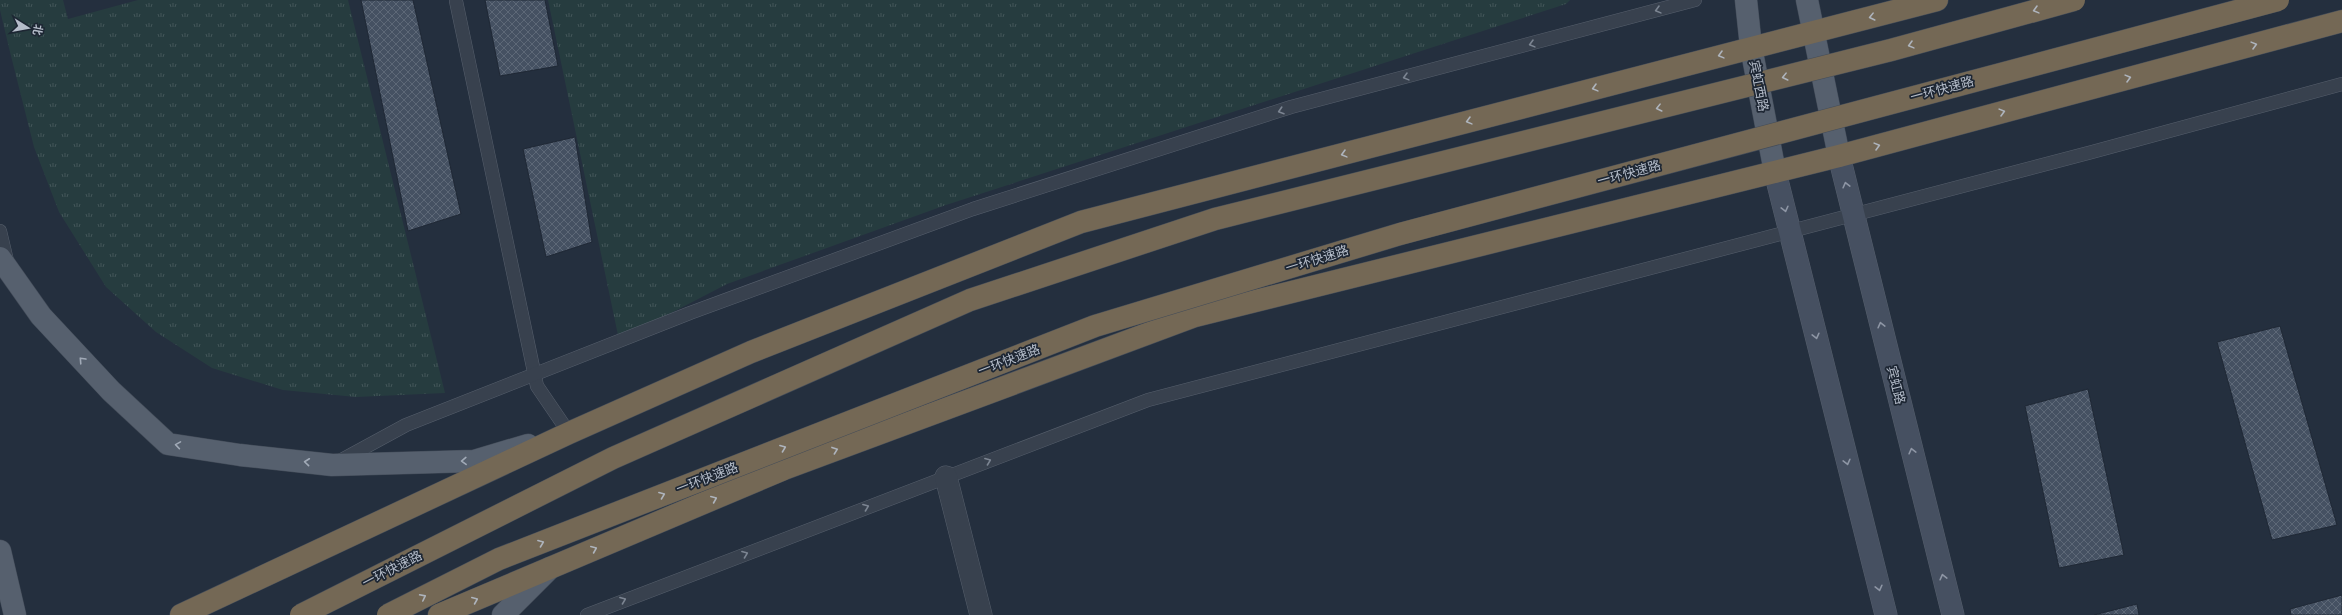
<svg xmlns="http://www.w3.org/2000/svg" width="2342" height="615" font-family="'Fira Sans Condensed','Noto Sans SC',sans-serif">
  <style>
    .park { fill: url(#park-tufts) }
    .building { fill: url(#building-cross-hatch); stroke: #1f2835 }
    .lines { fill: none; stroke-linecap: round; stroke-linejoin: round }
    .lane-casing { stroke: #565f6c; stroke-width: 14 }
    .street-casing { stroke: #565f6c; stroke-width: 23 }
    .secondary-casing { stroke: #565f6c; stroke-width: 23 }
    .primary-casing { stroke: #414a57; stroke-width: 23 }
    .highway-casing { stroke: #434c59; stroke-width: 23 }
    .lane { stroke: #38414e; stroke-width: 13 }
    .street { stroke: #38414e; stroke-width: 22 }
    .secondary { stroke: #465061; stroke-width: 22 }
    .primary { stroke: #56606e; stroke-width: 22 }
    .highway { stroke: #746855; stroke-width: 22 }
    .highway-bridge-casing { stroke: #434c59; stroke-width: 23; stroke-linecap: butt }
    .highway-bridge { stroke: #746855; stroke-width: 22 }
    .oneway { stroke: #7c8592 }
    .oneway2 { stroke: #aeb4bd }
    .oneway3 { stroke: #8e96a5 }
    .oneway4 { stroke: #a1aab7 }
    .labels { text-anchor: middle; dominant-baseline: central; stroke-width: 3.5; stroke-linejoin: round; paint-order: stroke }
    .street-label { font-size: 13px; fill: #b4bcc9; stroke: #1d2633 }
  </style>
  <defs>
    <pattern id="park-tufts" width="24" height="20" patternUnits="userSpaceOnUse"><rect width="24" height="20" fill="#263c3f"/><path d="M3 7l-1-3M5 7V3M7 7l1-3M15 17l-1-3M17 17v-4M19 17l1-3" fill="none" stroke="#435659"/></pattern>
    <pattern id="building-cross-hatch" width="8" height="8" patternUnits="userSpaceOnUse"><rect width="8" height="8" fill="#455162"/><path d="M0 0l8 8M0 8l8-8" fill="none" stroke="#5d6877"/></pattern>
  </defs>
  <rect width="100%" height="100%" fill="#242f3e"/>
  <!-- park -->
  <g class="park">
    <polygon points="0,0 63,0 68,19 138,0 348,0 445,393 356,397 283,390 212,368 156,332 106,287 59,212 34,147 9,48 0,10"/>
    <polygon points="548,0 1570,0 1566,4 946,205 727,284 619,340"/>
  </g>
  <!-- building -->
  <g class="building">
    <polygon points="361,0 413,0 461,214 408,231"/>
    <polygon points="485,0 545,0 558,66 500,76"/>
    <polygon points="575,137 592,242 546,257 523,149"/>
    <polygon points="2280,326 2337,525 2272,540 2217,342"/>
    <polygon points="2088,389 2124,555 2059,568 2025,406"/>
    <polygon points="2342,595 2342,615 2291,615 2290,609"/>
    <polygon points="2137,604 2139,615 2094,615"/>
  </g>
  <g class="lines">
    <defs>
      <g id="lane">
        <polyline points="456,1 537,386 569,433"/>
        <polyline points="0,231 8,265"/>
        <polyline points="338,462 406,425 690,313 973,209 1291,107 1695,0"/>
        <polyline points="587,615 1148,400 2092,152 2342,84"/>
      </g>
      <polyline id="street" points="946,477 981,615"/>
      <g id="secondary">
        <polyline points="1839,156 1953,615"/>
        <polyline points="1775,172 1886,615"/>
      </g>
      <g id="primary">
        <polyline points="1746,0 1751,47 1775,172"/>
        <polyline points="1807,0 1839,156"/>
        <polyline points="0,258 41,316 111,391 168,444 240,455 332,465 474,461 528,445"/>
        <polyline points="0,551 15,615"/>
        <polyline points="503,615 550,568"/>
      </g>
      <g id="highway">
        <polyline points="181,615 569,433 751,352 1081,222 1937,0"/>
        <polyline points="439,615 784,469 1195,316 1839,156 2342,21"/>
      </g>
    </defs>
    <!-- lane casing -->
    <use href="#lane" class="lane-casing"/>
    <!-- street casing -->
    <use href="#street" class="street-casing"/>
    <!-- secondary casing -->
    <use href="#secondary" class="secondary-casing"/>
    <!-- primary casing -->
    <use href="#primary" class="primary-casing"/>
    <!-- highway casing -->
    <use href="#highway" class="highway-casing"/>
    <!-- lane -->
    <use href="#lane" class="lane"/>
    <!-- street -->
    <use href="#street" class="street"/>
    <!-- secondary -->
    <use href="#secondary" class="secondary"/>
    <!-- primary -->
    <use href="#primary" class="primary"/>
    <!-- highway -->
    <use href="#highway" class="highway"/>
    <defs>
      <g id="highway-bridge">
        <polyline points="301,615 613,458 970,300 1215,219 1891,50 2074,0"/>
        <polyline points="388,615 499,559 1095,326 1400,234 2278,0"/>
      </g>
    </defs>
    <!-- highway-bridge casing -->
    <use href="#highway-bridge" class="highway-bridge-casing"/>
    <!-- highway-bridge -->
    <use href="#highway-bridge" class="highway-bridge"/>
  </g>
  <!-- one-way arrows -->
  <defs><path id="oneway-chevron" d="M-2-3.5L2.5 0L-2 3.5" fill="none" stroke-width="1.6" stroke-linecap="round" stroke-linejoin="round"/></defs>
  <g class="oneway">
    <use href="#oneway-chevron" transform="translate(1658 10) rotate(165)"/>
    <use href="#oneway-chevron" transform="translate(1532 44) rotate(165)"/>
    <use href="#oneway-chevron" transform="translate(1406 77) rotate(165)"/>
    <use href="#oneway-chevron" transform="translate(1281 111) rotate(162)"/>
    <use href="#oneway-chevron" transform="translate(988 461) rotate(-21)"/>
    <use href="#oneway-chevron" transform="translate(866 507) rotate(-21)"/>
    <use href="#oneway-chevron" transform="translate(745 554) rotate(-21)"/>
    <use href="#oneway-chevron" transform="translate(623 600) rotate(-21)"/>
  </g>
  <g class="oneway2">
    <use href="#oneway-chevron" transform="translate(2036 10) rotate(165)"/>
    <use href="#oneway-chevron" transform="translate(1872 17) rotate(166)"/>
    <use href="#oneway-chevron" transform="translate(1911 45) rotate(165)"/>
    <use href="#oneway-chevron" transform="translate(2254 45) rotate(-15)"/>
    <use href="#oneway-chevron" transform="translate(1721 55) rotate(165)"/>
    <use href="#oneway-chevron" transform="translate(1785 77) rotate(166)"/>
    <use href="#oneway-chevron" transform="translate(2128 78) rotate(-15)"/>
    <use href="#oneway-chevron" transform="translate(1595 88) rotate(165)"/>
    <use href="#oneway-chevron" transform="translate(1659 108) rotate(166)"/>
    <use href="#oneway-chevron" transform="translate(2002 112) rotate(-15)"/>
    <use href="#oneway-chevron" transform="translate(1469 121) rotate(165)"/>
    <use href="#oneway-chevron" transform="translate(1877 146) rotate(-15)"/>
    <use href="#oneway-chevron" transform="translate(1344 154) rotate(165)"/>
    <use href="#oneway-chevron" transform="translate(783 448) rotate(-21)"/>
    <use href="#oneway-chevron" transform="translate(835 450) rotate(-20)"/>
    <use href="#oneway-chevron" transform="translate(662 495) rotate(-21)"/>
    <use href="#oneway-chevron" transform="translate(714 499) rotate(-23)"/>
    <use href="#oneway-chevron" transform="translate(541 543) rotate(-21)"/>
    <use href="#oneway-chevron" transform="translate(594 549) rotate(-23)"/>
    <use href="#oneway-chevron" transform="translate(423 597) rotate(-27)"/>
    <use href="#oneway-chevron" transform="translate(475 600) rotate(-23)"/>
  </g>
  <g class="oneway3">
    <use href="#oneway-chevron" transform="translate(1846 185) rotate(-104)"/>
    <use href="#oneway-chevron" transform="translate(1785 209) rotate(76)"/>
    <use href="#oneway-chevron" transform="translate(1881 325) rotate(-104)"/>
    <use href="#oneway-chevron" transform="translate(1816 336) rotate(76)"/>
    <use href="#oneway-chevron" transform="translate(1912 451) rotate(-104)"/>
    <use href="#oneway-chevron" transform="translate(1847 462) rotate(76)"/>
    <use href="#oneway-chevron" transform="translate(1943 577) rotate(-104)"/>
    <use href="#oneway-chevron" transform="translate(1879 588) rotate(76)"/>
  </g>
  <g class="oneway4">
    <use href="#oneway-chevron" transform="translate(82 360) rotate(-133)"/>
    <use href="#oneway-chevron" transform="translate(178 445) rotate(-171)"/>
    <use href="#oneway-chevron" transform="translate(464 461) rotate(178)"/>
    <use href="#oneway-chevron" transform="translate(307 462) rotate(-174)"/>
  </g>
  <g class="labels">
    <!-- street labels -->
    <g class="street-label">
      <text transform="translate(1759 86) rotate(79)">宾虹西路</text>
      <text transform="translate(1942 89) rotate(-15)">一环快速路</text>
      <text transform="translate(1629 173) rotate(-15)">一环快速路</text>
      <text transform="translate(1317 259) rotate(-17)">一环快速路</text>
      <text transform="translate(1009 360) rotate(-21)">一环快速路</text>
      <text transform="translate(1896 385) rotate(76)">宾虹路</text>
      <text transform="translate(707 478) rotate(-21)">一环快速路</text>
      <text transform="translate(392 569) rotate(-27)">一环快速路</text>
    </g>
  </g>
  <!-- north arrow -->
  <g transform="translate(28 28) rotate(101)" stroke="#1d2633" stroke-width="3" paint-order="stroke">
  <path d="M0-3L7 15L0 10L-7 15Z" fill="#b4bcc9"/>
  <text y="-6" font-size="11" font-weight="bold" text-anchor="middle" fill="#b4bcc9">北</text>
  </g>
</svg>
